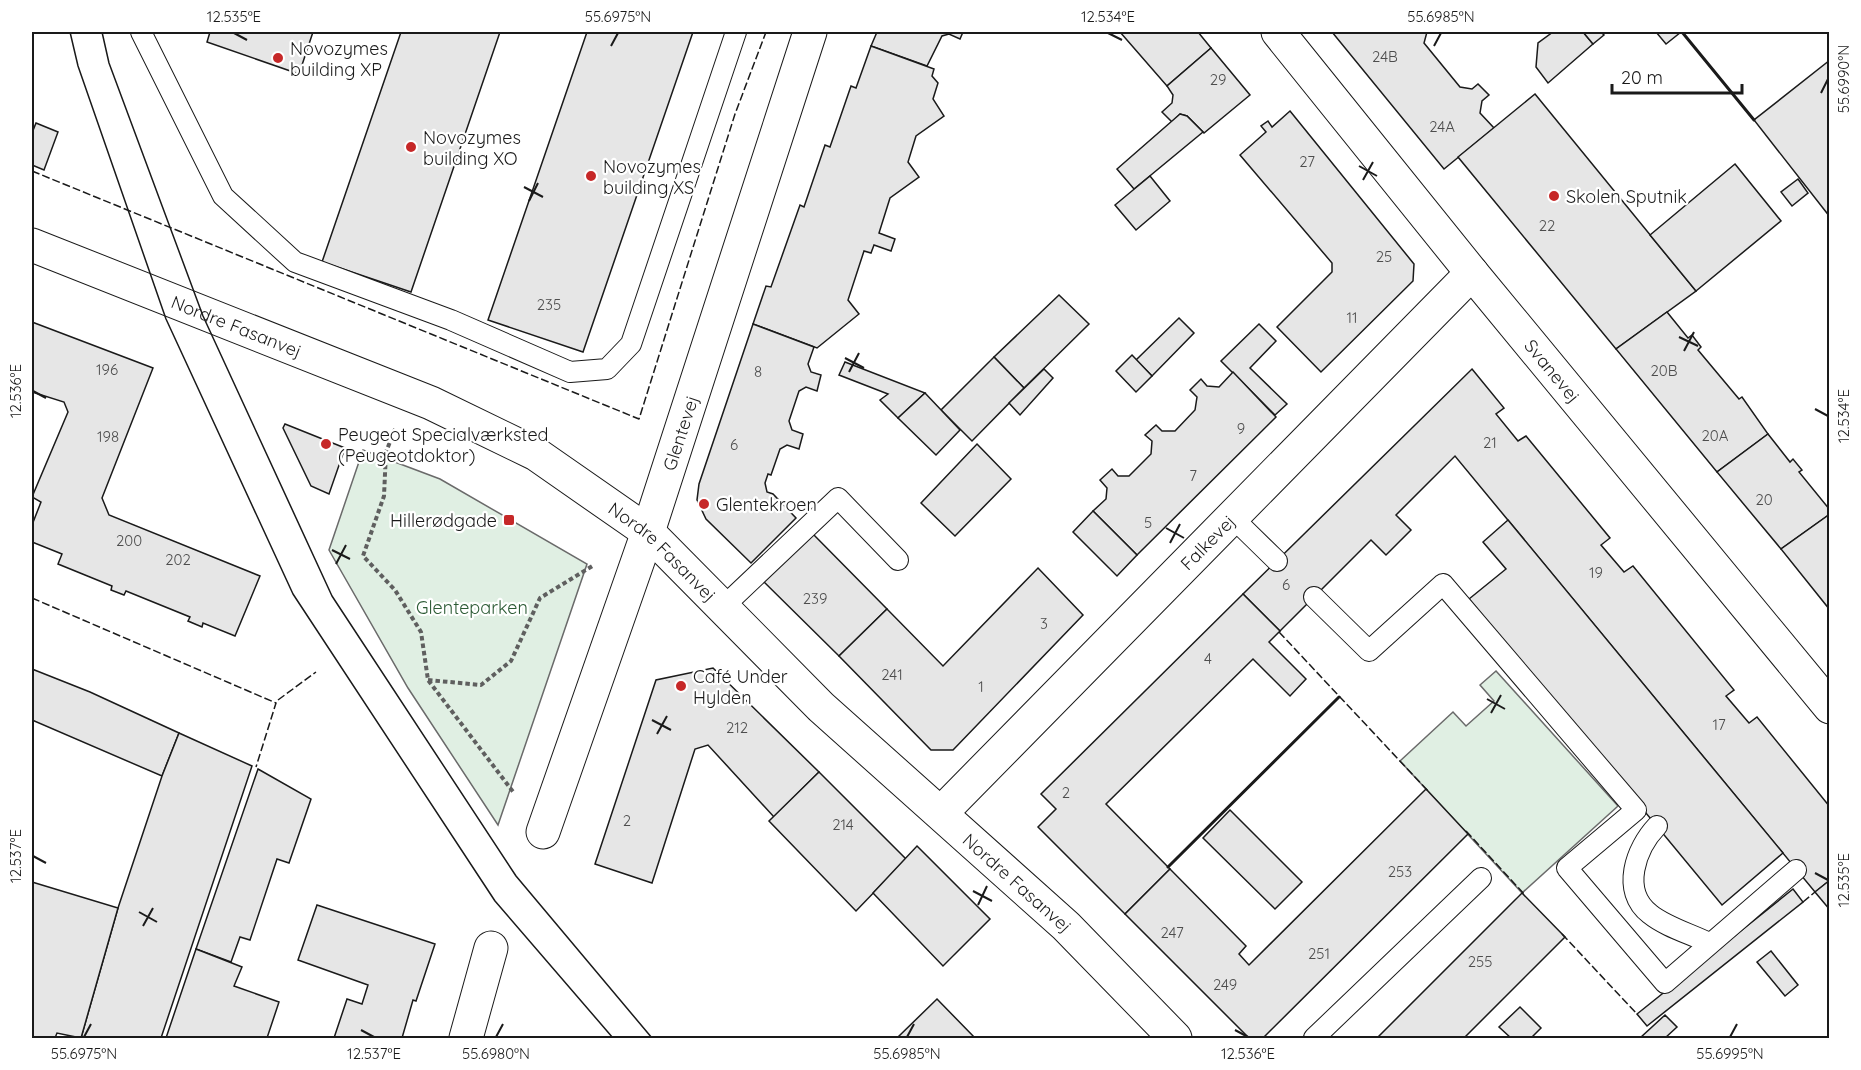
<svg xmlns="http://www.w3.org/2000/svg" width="1861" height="1070" font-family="Quicksand,sans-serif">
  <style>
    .green { fill: #e0efe3; stroke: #6a6a6a; stroke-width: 1.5 }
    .building { fill: #e6e6e6; stroke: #1a1a1a; stroke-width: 1.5 }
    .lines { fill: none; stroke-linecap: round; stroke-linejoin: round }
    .service-casing { stroke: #1a1a1a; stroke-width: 22 }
    .minor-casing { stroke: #1a1a1a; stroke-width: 35 }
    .tertiary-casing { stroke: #1a1a1a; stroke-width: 35 }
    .path { stroke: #5f5f5f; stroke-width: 4; stroke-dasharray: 4.5 3; stroke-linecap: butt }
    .service { stroke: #fff; stroke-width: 20 }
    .minor { stroke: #fff; stroke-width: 33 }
    .tertiary { stroke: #fff; stroke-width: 33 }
    .tram { stroke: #1a1a1a; stroke-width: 1.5 }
    .fence { stroke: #1a1a1a; stroke-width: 1.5; stroke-dasharray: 8 3; stroke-linecap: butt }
    .wall { stroke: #1a1a1a; stroke-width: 3 }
    .ticks { fill: none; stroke: #1a1a1a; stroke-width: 2 }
    .poi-dot { fill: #c62828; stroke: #fff; stroke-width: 2 }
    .labels { text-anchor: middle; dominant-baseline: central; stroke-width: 4.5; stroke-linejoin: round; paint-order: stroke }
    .number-label { font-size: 15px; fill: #4d4d4d }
    .poi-label { font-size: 18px; fill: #1a1a1a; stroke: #fff; text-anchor: start }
    .street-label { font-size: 18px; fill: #1a1a1a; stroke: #fff }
    .park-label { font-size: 18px; fill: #2b5a34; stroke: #fff }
    .neatline { fill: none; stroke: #1a1a1a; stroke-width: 2 }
    .ticks-label { font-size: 15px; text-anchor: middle; fill: #1a1a1a }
  </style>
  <rect width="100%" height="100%" fill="#fff"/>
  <!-- green -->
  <g class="green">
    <polygon points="363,450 440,479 587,564 498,825 408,688 329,550"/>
    <polygon points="1496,671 1618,806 1522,893 1400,761 1453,712 1466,726 1494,701 1480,685"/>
  </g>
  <!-- building -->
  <g class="building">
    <polygon points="210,32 313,32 299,74 207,42"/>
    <polygon points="401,32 500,32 411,292 322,262"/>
    <polygon points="587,32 693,32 583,352 488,320"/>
    <polygon points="877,32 963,32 960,39 949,34 942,36 927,66 871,46"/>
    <polygon points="1120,32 1198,32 1211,48 1167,86"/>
    <polygon points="1332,32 1427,32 1424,43 1460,87 1472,89 1478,84 1489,95 1482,101 1480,113 1494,128 1444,169"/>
    <polygon points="1553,32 1583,32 1593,44 1548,83 1536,67 1538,43"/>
    <polygon points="1583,32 1601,32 1604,35 1593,44"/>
    <polygon points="1656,32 1681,32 1666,44"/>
    <polygon points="871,46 934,69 932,76 938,83 933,99 944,116 916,136 908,162 919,177 890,198 879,233 895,239 891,251 874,245 871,253 864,251 848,300 859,314 817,348 753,324 766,286 771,287 800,205 804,207 825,145 830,147 851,86 856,88"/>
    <polygon points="1211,48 1250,95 1204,133 1187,116 1180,114 1172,122 1162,112 1172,103 1173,95 1167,86"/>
    <polygon points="1830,60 1830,217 1754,120"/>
    <polygon points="1535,94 1696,291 1616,349 1458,157"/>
    <polygon points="1290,111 1414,264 1413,281 1321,372 1277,327 1332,272 1332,263 1240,155 1266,132 1261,126 1268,121 1272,127"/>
    <polygon points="1180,114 1187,116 1203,132 1134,189 1117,169"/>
    <polygon points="36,123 58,132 44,170 32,165 32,133"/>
    <polygon points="1735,164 1781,221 1696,291 1650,235"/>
    <polygon points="1150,176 1170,201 1136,230 1115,205"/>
    <polygon points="1798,179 1808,193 1792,206 1781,192"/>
    <polygon points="1059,295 1089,324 1024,388 994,357"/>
    <polygon points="1667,312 1688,338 1692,335 1701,347 1698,350 1739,399 1742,397 1768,434 1717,472 1616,349"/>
    <polygon points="1179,318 1194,333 1152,376 1136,360"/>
    <polygon points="32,322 153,368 102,498 109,515 260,576 235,636 203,623 202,627 188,621 190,617 126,591 124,595 111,590 112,586 58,564 62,554 32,542 32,525 41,502 32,497 68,412 64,402 32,392"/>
    <polygon points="753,324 814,347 808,364 811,372 821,375 817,391 806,387 799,391 789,421 792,430 803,434 799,449 787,445 780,449 771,475 768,474 765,483 767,492 773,494 796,518 751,563 706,519 697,500 699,484"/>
    <polygon points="1259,324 1276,341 1250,368 1287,404 1275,415 1221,361"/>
    <polygon points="1132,355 1152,376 1136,392 1116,371"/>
    <polygon points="994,357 1024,388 972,441 941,410"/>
    <polygon points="845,362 925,393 898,418 880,400 888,394 839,375"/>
    <polygon points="1044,369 1053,378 1020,415 1009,403"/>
    <polygon points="1472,369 1504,408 1496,414 1518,441 1526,436 1610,538 1601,545 1624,572 1633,566 1734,690 1726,696 1749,723 1757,717 1830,807 1830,880 1815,892 1455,456 1396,515 1411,530 1386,555 1371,540 1280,631 1243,594"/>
    <polygon points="1233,372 1276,417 1137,555 1093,511 1106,499 1107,488 1100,480 1112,469 1118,476 1129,476 1151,454 1152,441 1145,435 1156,425 1162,431 1175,431 1195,410 1197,397 1190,390 1201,379 1207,386 1219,387"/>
    <polygon points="925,393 960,430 936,455 898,418"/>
    <polygon points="285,424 345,448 329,494 311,486 283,428"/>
    <polygon points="1768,434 1790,462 1793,459 1802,470 1799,472 1830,510 1830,514 1781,549 1717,472"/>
    <polygon points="977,444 1011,479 955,536 921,503"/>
    <polygon points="1093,511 1137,555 1117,576 1073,532"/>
    <polygon points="1830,514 1830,610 1781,549"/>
    <polygon points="1508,520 1783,853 1722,905 1469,599 1506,569 1483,542"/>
    <polygon points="811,532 887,609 839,656 762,580"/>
    <polygon points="1038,568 1083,615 953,750 931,750 839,656 887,609 943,666"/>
    <polygon points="1243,594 1280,631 1269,642 1306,679 1290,696 1253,659 1106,804 1170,869 1125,914 1038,827 1056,809 1041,794"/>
    <polygon points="713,668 819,772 774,817 708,745 695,749 652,883 595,864 656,680"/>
    <polygon points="32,669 90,692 179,733 162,776 32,720"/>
    <polygon points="179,733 252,766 161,1038 81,1038 118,908 162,776"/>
    <polygon points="258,769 311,799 289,863 277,859 250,940 240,937 231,962 196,949"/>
    <polygon points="819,772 906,859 856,911 769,821"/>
    <polygon points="1426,789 1468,834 1263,1038 1249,1038 1125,914 1170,869 1246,946 1239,954 1249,965"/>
    <polygon points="1230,810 1302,882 1275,909 1203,838"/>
    <polygon points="917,846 990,919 943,966 873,893"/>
    <polygon points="1830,880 1830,910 1815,892"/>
    <polygon points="32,882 118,908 81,1038 57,1033 55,1038 32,1038"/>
    <polygon points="1793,889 1803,902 1647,1026 1637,1014"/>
    <polygon points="1522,893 1565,937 1464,1038 1377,1038"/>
    <polygon points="317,905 435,944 416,1001 413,1000 402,1038 334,1038 347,999 362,1004 368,985 298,960"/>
    <polygon points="196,949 242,967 234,986 279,1002 267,1038 166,1038"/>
    <polygon points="1771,951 1798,985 1785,996 1757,962"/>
    <polygon points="937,999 975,1038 897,1038"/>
    <polygon points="1520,1007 1541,1028 1531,1038 1511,1038 1499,1027"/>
    <polygon points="1665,1015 1677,1027 1665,1038 1640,1038"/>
  </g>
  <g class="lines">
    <defs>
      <g id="service">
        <polyline points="141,32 223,196 295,262 451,320 570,372 607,369 631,344 736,32"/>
        <polyline points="1232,517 1277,561"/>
        <polyline points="1314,597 1369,651 1443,584 1636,810 1567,868 1665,983 1796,870"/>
        <polyline points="722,608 838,498 898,560"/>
        <path d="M1657,826C1636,848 1620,891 1650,914C1666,927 1691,934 1709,943"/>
        <polyline points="1314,1038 1481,878"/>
      </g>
      <g id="minor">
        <path id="s1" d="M1278,32L1472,273L1830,707"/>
        <path id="s2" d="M941,813L1472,273"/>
        <path id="s3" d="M543,832L648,532L810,32"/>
        <polyline points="466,1038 491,948"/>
      </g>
      <g id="tertiary">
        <path id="s4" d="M32,245L431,403L536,454L648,532L821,707L1066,926L1175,1038"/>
      </g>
    </defs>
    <!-- service casing -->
    <use href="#service" class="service-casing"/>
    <!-- minor casing -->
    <use href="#minor" class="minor-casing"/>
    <!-- tertiary casing -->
    <use href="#tertiary" class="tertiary-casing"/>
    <!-- path -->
    <g class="path">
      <polyline points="395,429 386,452 384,496 363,556 395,590 421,632 428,680 514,793"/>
      <polyline points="428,680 481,685 511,661 540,598 594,565"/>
    </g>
    <!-- service -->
    <use href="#service" class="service"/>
    <!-- minor -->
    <use href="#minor" class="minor"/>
    <!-- tertiary -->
    <use href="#tertiary" class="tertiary"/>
    <!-- tram -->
    <g class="tram">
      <polyline points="70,32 78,66 166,319 293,594 495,901 613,1038"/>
      <polyline points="102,32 109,63 203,316 332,596 516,876 652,1038"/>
    </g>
    <!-- fence -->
    <g class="fence">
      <polyline points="32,171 639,419 735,114 766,32"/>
      <polyline points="32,598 276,703 256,767"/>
      <polyline points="1279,632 1429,792"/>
      <polyline points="278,700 316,672"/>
      <polyline points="1466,831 1525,895"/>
      <polyline points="1803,902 1815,892"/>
      <polyline points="1562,934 1637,1014"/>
    </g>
    <!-- wall -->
    <g class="wall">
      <polyline points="1682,32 1754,120"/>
      <polyline points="1168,867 1339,697"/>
    </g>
  </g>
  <!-- ticks -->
  <path class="ticks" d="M234,33L247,40M1108,33L1122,40M611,46L618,33M1434,46L1441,33M1821,93L1828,79M1359,166L1377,176M1363,180L1373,162M524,187L543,197M529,201L538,183M1679,337L1698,346M1684,351L1694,332M845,358L864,368M849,372L859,353M33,391L46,398M1815,409L1828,416M1166,528L1184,538M1170,543L1180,524M332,550L350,559M336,564L346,545M1487,699L1505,709M1491,713L1501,695M652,720L671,730M657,734L667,716M33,856L46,863M1815,873L1828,880M973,891L992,901M978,905L987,886M139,912L157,922M143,926L153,908M361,1030L374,1037M1235,1030L1248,1037M84,1037L91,1024M496,1037L503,1024M907,1037L914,1024M1730,1037L1737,1024"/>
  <!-- markers -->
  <g class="poi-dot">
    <circle cx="278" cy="58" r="6"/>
    <circle cx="411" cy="147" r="6"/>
    <circle cx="591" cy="176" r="6"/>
    <circle cx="1554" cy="196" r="6"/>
    <circle cx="326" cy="444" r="6"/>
    <circle cx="704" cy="504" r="6"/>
    <rect x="503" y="514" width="12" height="12" rx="3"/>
    <circle cx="681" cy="686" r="6"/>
  </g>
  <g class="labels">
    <!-- number labels -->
    <g class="number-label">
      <text x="1385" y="56">24B</text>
      <text x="1218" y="79">29</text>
      <text x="1442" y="126">24A</text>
      <text x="1307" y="161">27</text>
      <text x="1547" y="225">22</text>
      <text x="1384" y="256">25</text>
      <text x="549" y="304">235</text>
      <text x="1352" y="317">11</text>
      <text x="107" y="369">196</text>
      <text x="1664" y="370">20B</text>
      <text x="758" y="371">8</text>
      <text x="1241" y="428">9</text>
      <text x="1715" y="435">20A</text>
      <text x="108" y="436">198</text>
      <text x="1490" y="442">21</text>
      <text x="734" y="444">6</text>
      <text x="1193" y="475">7</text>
      <text x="1764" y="499">20</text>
      <text x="1148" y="522">5</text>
      <text x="129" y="540">200</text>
      <text x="178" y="559">202</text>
      <text x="1596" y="572">19</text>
      <text x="1286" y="584">6</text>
      <text x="815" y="598">239</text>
      <text x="1044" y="623">3</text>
      <text x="1208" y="658">4</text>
      <text x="892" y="674">241</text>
      <text x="981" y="686">1</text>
      <text x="1719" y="724">17</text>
      <text x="737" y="727">212</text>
      <text x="1066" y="792">2</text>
      <text x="627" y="820">2</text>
      <text x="843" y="824">214</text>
      <text x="1400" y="871">253</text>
      <text x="1172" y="932">247</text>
      <text x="1319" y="953">251</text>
      <text x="1480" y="961">255</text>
      <text x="1225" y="984">249</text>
    </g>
    <!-- poi labels -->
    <g class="poi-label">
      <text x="290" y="48">Novozymes<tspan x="290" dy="21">building XP</tspan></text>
      <text x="423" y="137">Novozymes<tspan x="423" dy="21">building XO</tspan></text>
      <text x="603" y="166">Novozymes<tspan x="603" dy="21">building XS</tspan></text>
      <text x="1566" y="196">Skolen Sputnik</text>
      <text x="338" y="434">Peugeot Specialværksted<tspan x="338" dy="21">(Peugeotdoktor)</tspan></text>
      <text x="716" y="504">Glentekroen</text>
      <text x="497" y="520" text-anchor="end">Hillerødgade</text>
      <text x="693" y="676">Café Under<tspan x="693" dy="21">Hylden</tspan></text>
    </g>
    <!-- street labels -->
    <g class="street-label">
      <text stroke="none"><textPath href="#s4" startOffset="220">Nordre Fasanvej</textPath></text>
      <text stroke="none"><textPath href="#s1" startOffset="436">Svanevej</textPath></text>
      <text stroke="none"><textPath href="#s3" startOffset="422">Glentevej</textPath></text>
      <text stroke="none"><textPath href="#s2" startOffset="380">Falkevej</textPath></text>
      <text stroke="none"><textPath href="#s4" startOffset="706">Nordre Fasanvej</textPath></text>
      <text stroke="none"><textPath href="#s4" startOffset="1192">Nordre Fasanvej</textPath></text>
    </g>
    <!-- park labels -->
    <g class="park-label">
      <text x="472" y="607">Glenteparken</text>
    </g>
  </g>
  <!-- border -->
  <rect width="1861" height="1070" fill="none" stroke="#ffffff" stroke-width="66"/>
  <!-- scale -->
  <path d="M1612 84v9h130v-9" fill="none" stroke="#1a1a1a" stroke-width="3"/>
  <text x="1621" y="84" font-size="18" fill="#1a1a1a" stroke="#ffffff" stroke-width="4.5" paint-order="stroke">20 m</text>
  <rect x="33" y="33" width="1795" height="1004" class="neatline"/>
  <g class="ticks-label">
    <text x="234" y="22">12.535°E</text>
    <text x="618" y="22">55.6975°N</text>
    <text x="1108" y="22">12.534°E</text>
    <text x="1441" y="22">55.6985°N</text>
    <text transform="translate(1844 79) rotate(-90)" y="5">55.6990°N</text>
    <text transform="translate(16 391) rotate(-90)" y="5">12.536°E</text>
    <text transform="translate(1844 416) rotate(-90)" y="5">12.534°E</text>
    <text transform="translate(16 856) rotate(-90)" y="5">12.537°E</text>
    <text transform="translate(1844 880) rotate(-90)" y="5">12.535°E</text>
    <text x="84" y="1059">55.6975°N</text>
    <text x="374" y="1059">12.537°E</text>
    <text x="496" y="1059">55.6980°N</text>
    <text x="907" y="1059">55.6985°N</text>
    <text x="1248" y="1059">12.536°E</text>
    <text x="1730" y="1059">55.6995°N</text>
  </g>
</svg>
